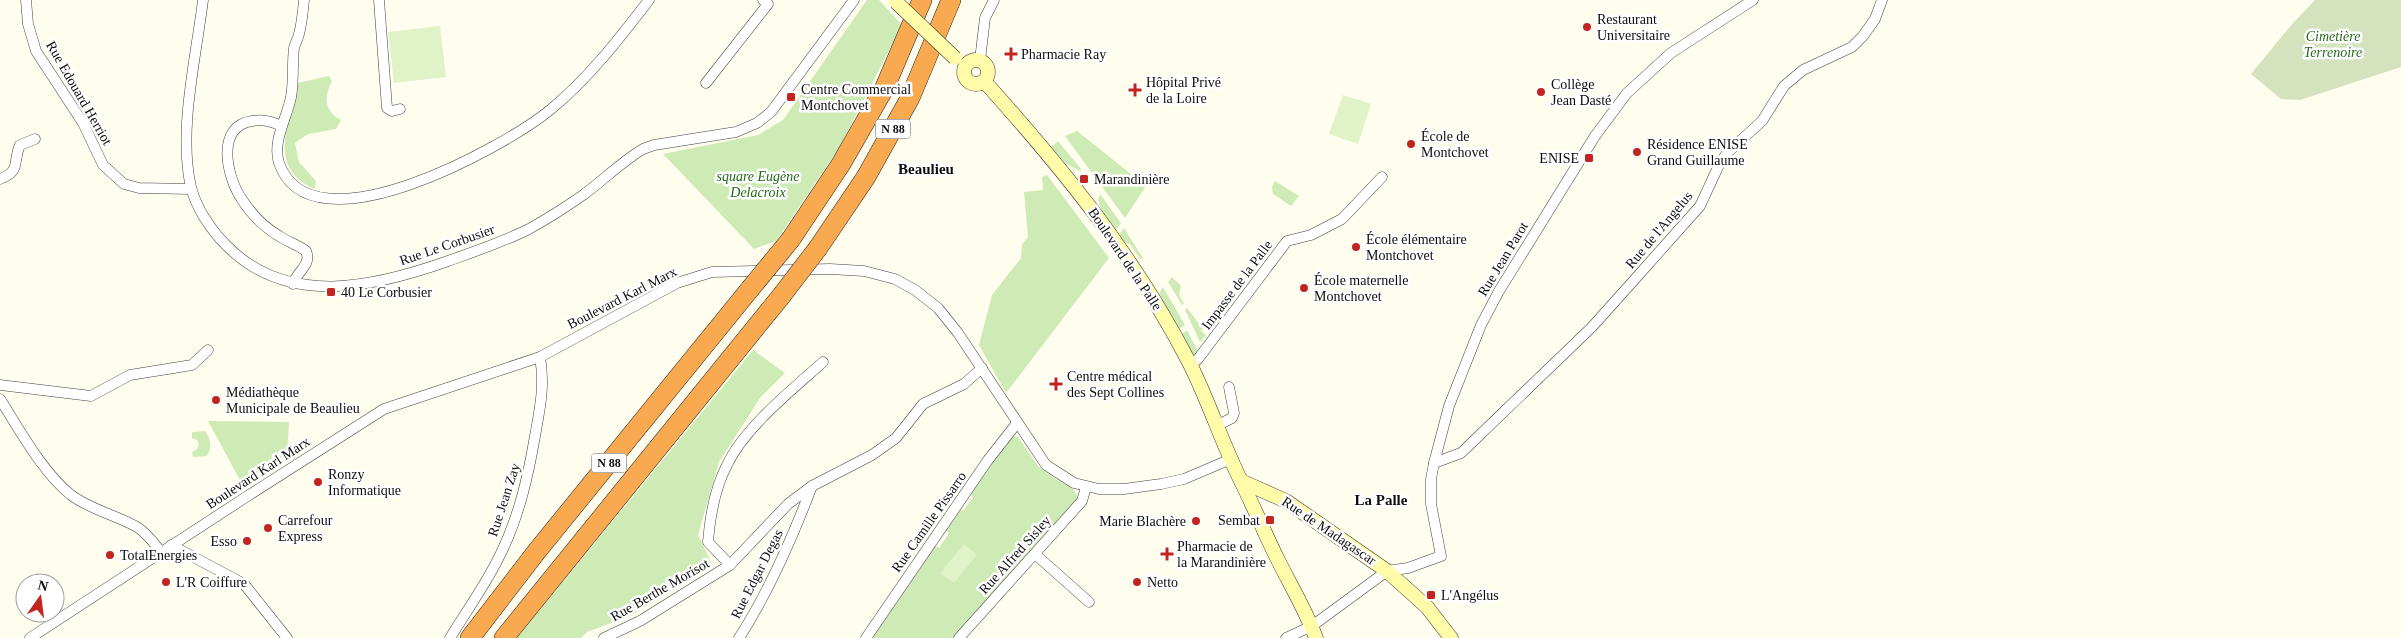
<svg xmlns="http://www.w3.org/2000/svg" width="2401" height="638" font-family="'Times New Roman',serif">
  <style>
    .green { fill: #ceebb6 }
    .cemetery { fill: #d4e2be }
    .pitch { fill: #e0f2c8 }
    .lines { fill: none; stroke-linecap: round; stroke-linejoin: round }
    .street-casing { stroke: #404040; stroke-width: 11 }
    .secondary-casing { stroke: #2f2f2f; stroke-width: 15 }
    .highway-casing { stroke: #1e1e1e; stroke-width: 20 }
    .street { stroke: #fff; stroke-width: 10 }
    .secondary { stroke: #fffba9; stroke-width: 14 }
    .highway { stroke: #f9aa51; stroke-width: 19 }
    .secondary-bridge-casing { stroke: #2f2f2f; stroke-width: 15; stroke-linecap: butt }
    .highway-bridge-casing { stroke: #1e1e1e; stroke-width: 20; stroke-linecap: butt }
    .secondary-bridge { stroke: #fffba9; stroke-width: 14 }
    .highway-bridge { stroke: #f9aa51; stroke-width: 19 }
    .poi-dot { fill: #c22420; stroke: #fff; stroke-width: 2 }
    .labels { text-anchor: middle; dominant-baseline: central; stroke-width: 5; stroke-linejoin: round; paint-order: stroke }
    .shield { fill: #fff; stroke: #565656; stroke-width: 1 }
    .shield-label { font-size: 12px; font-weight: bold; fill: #0d0d0d }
    .poi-label { font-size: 14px; fill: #0d0d0d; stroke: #fff; text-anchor: start }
    .park-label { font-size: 14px; font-style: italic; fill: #26681b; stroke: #fff }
    .street-label { font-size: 14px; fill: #0d0d0d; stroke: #fff }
    .neighbourhood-label { font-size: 15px; font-weight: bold; fill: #0d0d0d; stroke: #fff }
  </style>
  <rect width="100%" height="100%" fill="#fffdee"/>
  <!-- green -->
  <g class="green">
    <polygon points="867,0 879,0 902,25 839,148 776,241 754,249 663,154 758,135 783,120"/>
    <path d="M329,76L332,81C324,97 324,111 341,120L336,129L308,134L295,143L299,162L316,181L315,189C265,168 291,121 297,83Z"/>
    <polygon points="1077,131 1146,186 1125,218 1065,136"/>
    <polygon points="1058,141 1082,170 1080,171 1065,163 1051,147"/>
    <polygon points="1047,175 1109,258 1006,393 979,345 992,295 1021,258 1022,244 1028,237 1024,192 1043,190 1042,177"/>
    <polygon points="1275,181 1299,196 1291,206 1273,194 1272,187"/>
    <polygon points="1100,194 1121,223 1115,231 1102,213 1098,200"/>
    <polygon points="1124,228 1143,258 1140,259 1130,244 1124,242 1118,236"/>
    <polygon points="1172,277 1181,286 1179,294 1184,304 1182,305 1168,282"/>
    <polygon points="1163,287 1185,325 1179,329 1158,295"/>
    <polygon points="1187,308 1203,329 1201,331 1206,335 1200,342 1185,310"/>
    <polygon points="1187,330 1198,351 1195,355 1192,355 1181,335"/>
    <polygon points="753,350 785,373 760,398 719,462 698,535 713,566 630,616 587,632 581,638 517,638"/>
    <polygon points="208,421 289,422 287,454 242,484"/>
    <path d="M205,431C211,439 212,447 207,456L193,457L192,452L197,449L199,444L197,440L192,438V432Z"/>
    <polygon points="1012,436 1018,437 1038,466 1049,475 1073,489 1077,495 1076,502 955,638 870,638 934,545 939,548 949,533 945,530 959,509 963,511 973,497 970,494"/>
  </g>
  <!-- cemetery -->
  <polygon class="cemetery" points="2315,0 2401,0 2401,67 2300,100 2281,99 2251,74 2293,23"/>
  <!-- pitch -->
  <g class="pitch">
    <polygon points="440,26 446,77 394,83 388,32"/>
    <polygon points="1343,95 1371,104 1358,144 1329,134"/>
    <polygon points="964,544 977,555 954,583 940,573"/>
  </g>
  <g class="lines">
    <defs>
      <g id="street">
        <polyline points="26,0 28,24 36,51 83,123 103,165 124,184 139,188 191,189"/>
        <path d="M203,0C196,58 178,131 191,187C196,208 211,230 226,245C287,308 375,287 448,261C476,251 503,242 529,229C547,219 566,207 583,195C604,180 621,162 643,149L654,145L736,132L757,123L771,112L854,0"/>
        <path d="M304,0C303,11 302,23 299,34C298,39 295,43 294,48C292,64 294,81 291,97C287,118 272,141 279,163C311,255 506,146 550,110C589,78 618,40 649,0"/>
        <polyline points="379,0 387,108 392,111 400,109"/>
        <polyline points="980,60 985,18 994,0"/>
        <polyline points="706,83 768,4 763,0"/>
        <path d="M281,126C271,121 263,119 252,121C215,126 227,177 241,198C251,214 264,227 279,236C288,242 298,245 306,251C312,265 297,271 293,284"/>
        <path d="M0,179C22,170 12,163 20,145L35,139"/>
        <polyline points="1191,365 1198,359 1287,241 1311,235 1342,219 1382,177"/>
        <polyline points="0,385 91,396 130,375 192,365 208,350"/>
        <path d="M0,399C19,429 43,473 71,495C91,510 116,515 137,527C147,533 154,543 161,552"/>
        <polyline points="1216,426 1232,418 1234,413 1229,387"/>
        <polyline points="1434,463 1461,453 1592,327 1635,279 1700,206 1719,165 1727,153 1762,121 1784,86 1803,70 1852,47 1863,36 1875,19 1882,0"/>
        <polyline points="171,545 244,584 287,638"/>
        <polyline points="1035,554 1089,602"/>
        <path d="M730,565L708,542C710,516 715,488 727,465C745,427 792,390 823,362"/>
        <polyline points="30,638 246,497 384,409 540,357 677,283 712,272 830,269 864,271 895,279 915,290 938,308 958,333 1046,465 1074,483 1099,489 1124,489 1161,484 1184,479 1231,459"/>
        <path d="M450,638C467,610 487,583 501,553C519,516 528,477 535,436C540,408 545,386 540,357"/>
        <polyline points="604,638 640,621 730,565 788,504 812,486 872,455 896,438 923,404 964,384 982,368"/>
        <path d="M739,638C770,590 792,539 812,486"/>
        <polyline points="866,638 988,460 1017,423"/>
        <polyline points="959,638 1082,501 1086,487"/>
        <polyline points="1286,638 1312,626 1387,571 1408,568 1441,556 1431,504 1431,479 1434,463 1449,406 1481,325 1499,291 1595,136 1627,93 1671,53 1753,0"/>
      </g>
      <g id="secondary">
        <circle cx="976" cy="72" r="12"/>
        <path d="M984,81C1064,170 1135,257 1190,364C1209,402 1222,443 1241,481C1254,507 1265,534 1278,560C1291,586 1306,611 1316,638"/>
        <polyline points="1241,481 1286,501 1387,571 1427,607 1451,638"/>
      </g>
      <g id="highway">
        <polyline points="791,239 841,164 885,87 922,0"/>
        <polyline points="818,248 866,177 910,98 951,0"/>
        <polyline points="470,638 537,551 750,289"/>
        <polyline points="504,638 782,295"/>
      </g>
    </defs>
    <!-- street casing -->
    <use href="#street" class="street-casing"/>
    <!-- secondary casing -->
    <use href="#secondary" class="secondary-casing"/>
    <!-- highway casing -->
    <use href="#highway" class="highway-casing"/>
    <!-- street -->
    <use href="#street" class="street"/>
    <!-- secondary -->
    <use href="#secondary" class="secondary"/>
    <!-- highway -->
    <use href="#highway" class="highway"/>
    <defs>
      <polyline id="secondary-bridge" points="896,2 955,58"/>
      <g id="highway-bridge">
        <polyline points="750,289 791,239"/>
        <polyline points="782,295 818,248"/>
      </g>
    </defs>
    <!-- secondary-bridge casing -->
    <use href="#secondary-bridge" class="secondary-bridge-casing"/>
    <!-- highway-bridge casing -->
    <use href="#highway-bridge" class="highway-bridge-casing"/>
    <!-- secondary-bridge -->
    <use href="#secondary-bridge" class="secondary-bridge"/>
    <!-- highway-bridge -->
    <use href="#highway-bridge" class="highway-bridge"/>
  </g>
  <!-- markers -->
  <g class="poi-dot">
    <circle cx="1587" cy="27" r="5"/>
    <path d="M1008.5 46.5h5v5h5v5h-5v5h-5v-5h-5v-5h5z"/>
    <path d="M1132.5 82.5h5v5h5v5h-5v5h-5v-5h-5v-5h5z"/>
    <circle cx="1541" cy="92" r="5"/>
    <rect x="786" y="92" width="10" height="10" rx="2.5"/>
    <circle cx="1411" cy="144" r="5"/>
    <circle cx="1637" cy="152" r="5"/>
    <rect x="1584" y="153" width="10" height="10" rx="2.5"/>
    <rect x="1079" y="174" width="10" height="10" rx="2.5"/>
    <circle cx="1356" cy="247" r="5"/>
    <circle cx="1304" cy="288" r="5"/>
    <rect x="326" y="287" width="10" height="10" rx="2.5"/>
    <path d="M1053.5 376.5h5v5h5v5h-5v5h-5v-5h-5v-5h5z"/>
    <circle cx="216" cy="400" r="5"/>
    <circle cx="318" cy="482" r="5"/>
    <rect x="1265" y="515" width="10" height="10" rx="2.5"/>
    <circle cx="1196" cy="521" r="5"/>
    <circle cx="268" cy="528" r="5"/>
    <circle cx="247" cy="541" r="5"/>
    <path d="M1164.5 546.5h5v5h5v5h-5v5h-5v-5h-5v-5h5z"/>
    <circle cx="110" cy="555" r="5"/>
    <circle cx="166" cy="582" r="5"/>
    <circle cx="1137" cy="582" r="5"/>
    <rect x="1426" y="590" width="10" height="10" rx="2.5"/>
  </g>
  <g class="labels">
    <!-- shield labels -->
    <g class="shield">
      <rect x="875.5" y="119.5" width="35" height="19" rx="4"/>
      <rect x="591.5" y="453.5" width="35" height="19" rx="4"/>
    </g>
    <g class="shield-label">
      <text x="893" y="129">N 88</text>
      <text x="609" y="463">N 88</text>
    </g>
    <!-- poi labels -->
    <g class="poi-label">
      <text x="1597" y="19">Restaurant<tspan x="1597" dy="16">Universitaire</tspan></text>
      <text x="1021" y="54">Pharmacie Ray</text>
      <text x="1146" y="82">Hôpital Privé<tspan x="1146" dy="16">de la Loire</tspan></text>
      <text x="1551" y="84">Collège<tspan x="1551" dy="16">Jean Dasté</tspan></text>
      <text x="801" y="89">Centre Commercial<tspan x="801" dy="16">Montchovet</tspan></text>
      <text x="1421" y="136">École de<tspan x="1421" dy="16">Montchovet</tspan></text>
      <text x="1647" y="144">Résidence ENISE<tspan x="1647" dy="16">Grand Guillaume</tspan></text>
      <text x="1579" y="158" text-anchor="end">ENISE</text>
      <text x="1094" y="179">Marandinière</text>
      <text x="1366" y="239">École élémentaire<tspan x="1366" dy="16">Montchovet</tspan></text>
      <text x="1314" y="280">École maternelle<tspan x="1314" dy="16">Montchovet</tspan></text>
      <text x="341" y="292">40 Le Corbusier</text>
      <text x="1067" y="376">Centre médical<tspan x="1067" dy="16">des Sept Collines</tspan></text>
      <text x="226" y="392">Médiathèque<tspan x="226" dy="16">Municipale de Beaulieu</tspan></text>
      <text x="328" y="474">Ronzy<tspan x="328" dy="16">Informatique</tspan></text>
      <text x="278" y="520">Carrefour<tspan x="278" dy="16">Express</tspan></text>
      <text x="1260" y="520" text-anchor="end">Sembat</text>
      <text x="1186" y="521" text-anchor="end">Marie Blachère</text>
      <text x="237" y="541" text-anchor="end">Esso</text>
      <text x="1177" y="546">Pharmacie de<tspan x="1177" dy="16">la Marandinière</tspan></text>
      <text x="120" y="555">TotalEnergies</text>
      <text x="176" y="582">L'R Coiffure</text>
      <text x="1147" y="582">Netto</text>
      <text x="1441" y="595">L'Angélus</text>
    </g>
    <!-- park labels -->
    <g class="park-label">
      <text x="2333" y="36">Cimetière<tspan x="2333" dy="16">Terrenoire</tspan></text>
      <text x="758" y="176">square Eugène<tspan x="758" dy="16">Delacroix</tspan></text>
    </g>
    <!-- street labels -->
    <g class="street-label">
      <text transform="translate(79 93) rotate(60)">Rue Edouard Herriot</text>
      <text transform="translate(1659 230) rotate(-50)">Rue de l'Angelus</text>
      <text transform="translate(447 245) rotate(-19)">Rue Le Corbusier</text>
      <text transform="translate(1125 259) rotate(56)">Boulevard de la Palle</text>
      <text transform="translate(1503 259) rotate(-59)">Rue Jean Parot</text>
      <text transform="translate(1237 285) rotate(-53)">Impasse de la Palle</text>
      <text transform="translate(622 298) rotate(-27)">Boulevard Karl Marx</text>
      <text transform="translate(258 473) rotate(-33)">Boulevard Karl Marx</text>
      <text transform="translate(504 500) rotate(-72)">Rue Jean Zay</text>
      <text transform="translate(929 522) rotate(-55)">Rue Camille Pissarro</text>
      <text transform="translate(1329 531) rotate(34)">Rue de Madagascar</text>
      <text transform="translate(1015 555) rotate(-48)">Rue Alfred Sisley</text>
      <text transform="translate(757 574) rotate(-63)">Rue Edgar Degas</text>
      <text transform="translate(660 590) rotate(-30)">Rue Berthe Morisot</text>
    </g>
    <!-- neighbourhood labels -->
    <g class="neighbourhood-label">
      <text x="926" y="169">Beaulieu</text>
      <text x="1381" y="500">La Palle</text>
    </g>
  </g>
  <!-- north arrow -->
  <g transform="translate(40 598) rotate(14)"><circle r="24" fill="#ffffff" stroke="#9e9e9e"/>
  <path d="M0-4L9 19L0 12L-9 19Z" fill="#c22420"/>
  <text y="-8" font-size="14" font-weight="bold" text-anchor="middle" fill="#0d0d0d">N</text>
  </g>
</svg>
